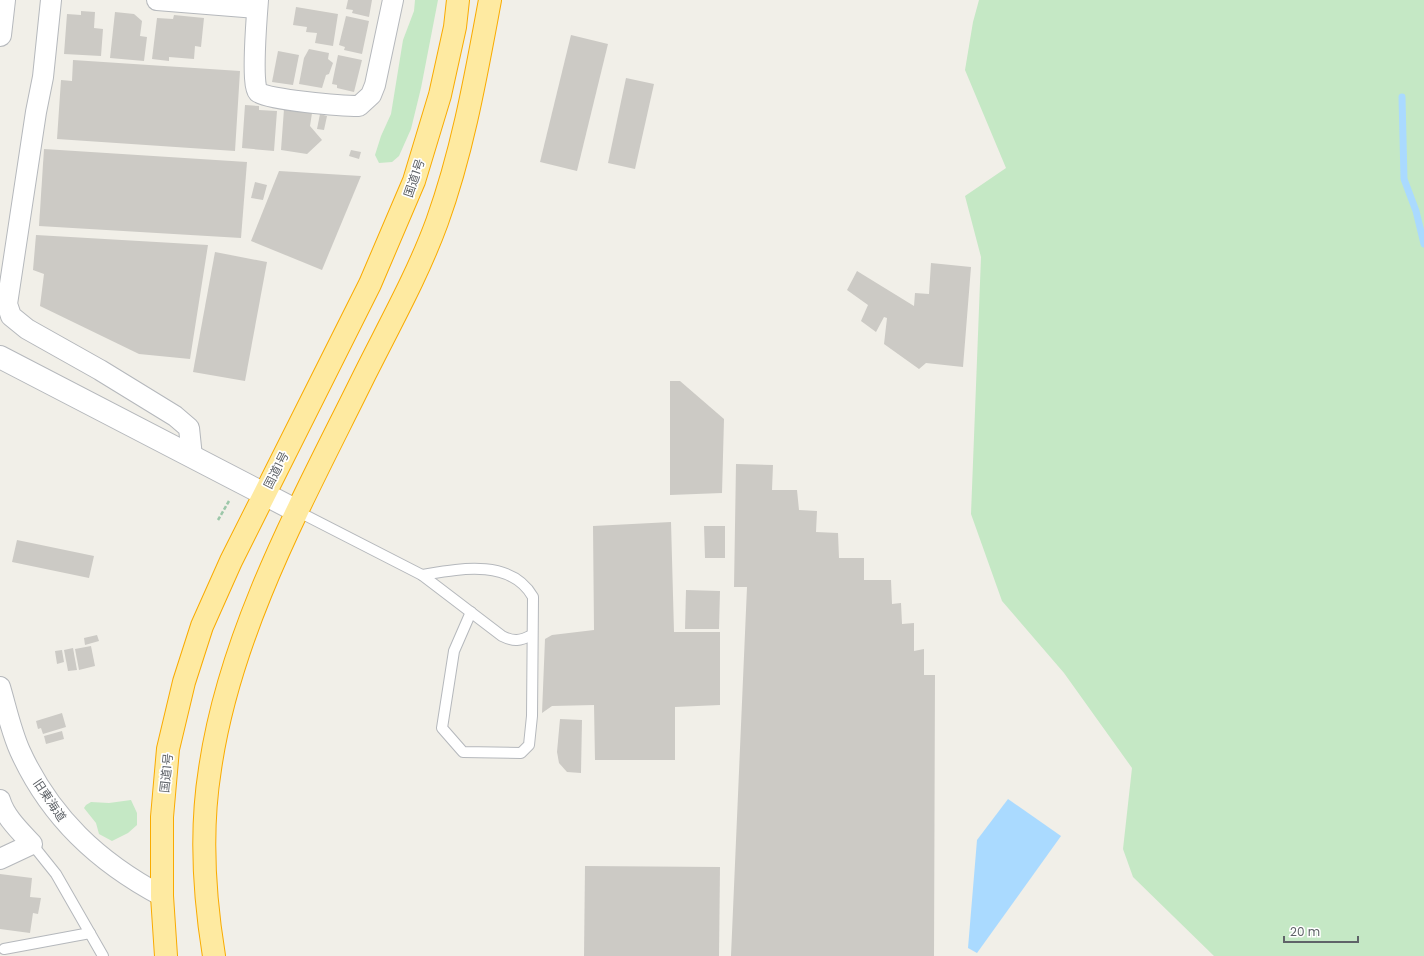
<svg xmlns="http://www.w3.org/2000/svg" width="1424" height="956" font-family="Poppins,'Noto Sans JP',sans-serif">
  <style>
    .green { fill: #c5e8c5 }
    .water { fill: #aadaff }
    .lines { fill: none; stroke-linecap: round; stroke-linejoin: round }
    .stream { stroke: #aadaff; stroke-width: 7 }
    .building { fill: #cccac5 }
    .service-casing { stroke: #b5b8bc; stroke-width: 12 }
    .minor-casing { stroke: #b5b8bc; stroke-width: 22 }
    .tertiary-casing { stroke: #b5b8bc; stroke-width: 24 }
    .trunk-casing { stroke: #f9ab00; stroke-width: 24 }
    .path { stroke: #9cc7a9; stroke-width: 2.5; stroke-dasharray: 4 2; stroke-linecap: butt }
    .service { stroke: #fff; stroke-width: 10 }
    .minor { stroke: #fff; stroke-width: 20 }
    .tertiary { stroke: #fff; stroke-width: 22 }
    .trunk { stroke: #feeaa1; stroke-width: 22 }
    .labels { text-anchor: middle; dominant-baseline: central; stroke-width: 3.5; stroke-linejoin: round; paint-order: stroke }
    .street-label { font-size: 12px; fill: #5f6368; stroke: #fff }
  </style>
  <rect width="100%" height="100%" fill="#f1efe8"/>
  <!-- green -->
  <g class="green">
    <polygon points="415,0 438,0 421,88 411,129 399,156 392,162 379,163 375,155 381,136 391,114 403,40 414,11"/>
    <polygon points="979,0 1424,0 1424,956 1214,956 1133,877 1123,849 1132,768 1064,673 1002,601 971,514 981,257 965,196 1006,168 965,70 973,22"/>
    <polygon points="131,800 137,813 137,825 128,833 112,841 99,834 96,823 84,808 86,805 91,802 109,803"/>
  </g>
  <!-- water -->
  <polygon class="water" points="1008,799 1061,836 977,953 968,948 977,840"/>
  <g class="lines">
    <!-- stream -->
    <polyline class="stream" points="1402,97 1404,179 1416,211 1424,244"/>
  </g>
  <!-- building -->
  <g class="building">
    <polygon points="348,0 372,0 369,17 352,13 353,10 346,9"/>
    <polygon points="296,7 338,14 333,46 315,43 317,33 306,32 307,27 293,25"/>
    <polygon points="81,11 95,12 94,28 103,29 101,56 64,54 67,14 81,15"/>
    <polygon points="115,12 134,14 142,21 140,36 147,37 144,61 110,58"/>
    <polygon points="174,15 204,18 201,47 195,46 194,59 169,57 169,61 152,59 157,18 173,19"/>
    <polygon points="346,16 369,21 362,54 344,50 345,47 339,45"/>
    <polygon points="571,35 608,44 577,171 540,162"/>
    <polygon points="309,49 329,53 328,59 333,63 329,74 326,75 322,88 299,84 304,58"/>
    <polygon points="278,51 299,55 293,85 272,82"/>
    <polygon points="338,55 362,60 354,92 337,88 337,85 332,84"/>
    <polygon points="73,60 240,71 235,151 57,139 61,80 72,81"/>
    <polygon points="626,78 654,84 635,169 608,163"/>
    <polygon points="245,105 259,106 259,110 277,111 274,151 242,148"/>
    <polygon points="284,109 312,113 310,126 322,140 307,154 281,150"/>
    <polygon points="320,114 327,116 324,130 317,129"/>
    <polygon points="44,149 247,162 241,238 39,226"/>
    <polygon points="351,150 361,152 359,159 349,156"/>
    <polygon points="279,171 361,176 322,270 251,241"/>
    <polygon points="255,182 267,185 263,200 251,198"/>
    <polygon points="36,235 208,245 190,359 139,354 40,306 44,274 33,270"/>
    <polygon points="215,252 267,262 245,381 193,372"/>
    <polygon points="931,263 971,267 963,367 926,363 919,369 884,344 887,318 884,317 876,332 861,321 868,305 847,290 857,271 914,306 915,293 929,294"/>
    <polygon points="670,381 680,381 724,419 722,493 670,495"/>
    <polygon points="736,464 773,465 772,490 797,490 799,510 817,511 816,532 838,533 839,558 864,558 864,580 891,580 892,604 901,603 902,624 914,623 914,651 924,649 924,675 935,675 934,956 731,956 747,587 734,587"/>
    <polygon points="671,522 674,632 720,632 720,705 675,707 675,760 595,760 594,705 552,706 542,713 545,639 552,635 594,630 593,526"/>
    <polygon points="704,526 725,526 725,558 705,558"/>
    <polygon points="17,540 94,556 89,578 12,562"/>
    <polygon points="686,590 720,591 719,629 685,629"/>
    <polygon points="97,635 99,641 85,645 84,638"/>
    <polygon points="91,646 95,666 79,670 75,649"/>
    <polygon points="73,648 77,670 68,671 64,650"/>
    <polygon points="62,650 64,662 57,664 55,651"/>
    <polygon points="62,713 66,727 43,734 41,728 38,729 36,721"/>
    <polygon points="560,719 582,720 581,773 567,772 559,763 557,752"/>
    <polygon points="62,731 64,739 46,744 44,736"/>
    <polygon points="585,866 720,867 719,956 584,956"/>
    <polygon points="0,874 32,878 30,897 41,898 38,914 33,913 30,933 0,929"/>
  </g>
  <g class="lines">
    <defs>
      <g id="service">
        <path d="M297,511L422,575L502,636C514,642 520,641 532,635"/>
        <path d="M422,575C458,569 511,558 533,597L532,716L529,745L521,753L463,752L442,728L454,651L471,612"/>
        <polyline points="32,844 56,874 103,956"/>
        <polyline points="4,949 90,933"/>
      </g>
      <g id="minor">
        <polyline points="51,0 43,77 36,112 7,304 11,316 27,329 100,370 175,416 189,428 192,457"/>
        <polyline points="157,0 257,8"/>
        <path d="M258,0C257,13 251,85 258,92C267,100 343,106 359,106L371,95L375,85L393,0"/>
        <path d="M0,687C6,707 11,731 20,751C50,817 98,862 162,896"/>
        <path d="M0,800C5,817 20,831 32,844L0,859"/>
      </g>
      <g id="tertiary">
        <polyline points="0,35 4,0"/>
        <polyline points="0,357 297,511"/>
      </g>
      <g id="trunk">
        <polyline points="166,956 162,896 162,817 168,749 184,682 202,626 231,561 370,284 414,181 440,95 455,27 458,0"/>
        <path d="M214,956C204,895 200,831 210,769C230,630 304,498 365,374C390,324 418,274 437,222C463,150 476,75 490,0"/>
      </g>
    </defs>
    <!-- service casing -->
    <use href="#service" class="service-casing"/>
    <!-- minor casing -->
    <use href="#minor" class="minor-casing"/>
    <!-- tertiary casing -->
    <use href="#tertiary" class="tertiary-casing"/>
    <!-- trunk casing -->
    <use href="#trunk" class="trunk-casing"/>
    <!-- path -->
    <polyline class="path" points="218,520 229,501"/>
    <!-- service -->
    <use href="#service" class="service"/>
    <!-- minor -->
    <use href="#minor" class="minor"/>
    <!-- tertiary -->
    <use href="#tertiary" class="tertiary"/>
    <!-- trunk -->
    <use href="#trunk" class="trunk"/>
  </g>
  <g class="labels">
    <!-- street labels -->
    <g class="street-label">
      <text transform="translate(414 178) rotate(-71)">国道1号</text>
      <text transform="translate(276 470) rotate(-63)">国道1号</text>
      <text transform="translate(166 773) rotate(-84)">国道1号</text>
      <text transform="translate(50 800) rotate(56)">旧東海道</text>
    </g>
  </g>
  <!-- scale -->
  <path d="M1284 936v6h74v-6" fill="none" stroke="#5f6368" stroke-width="2"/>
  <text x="1290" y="936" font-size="12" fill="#5f6368" stroke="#ffffff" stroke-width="3" paint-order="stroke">20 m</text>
</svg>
